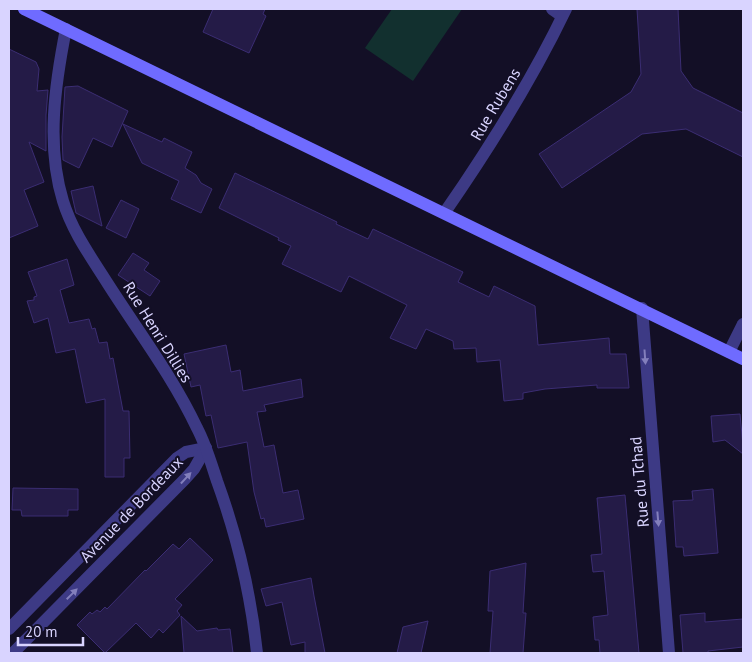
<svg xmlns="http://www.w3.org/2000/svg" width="752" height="662" font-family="'PT Sans',sans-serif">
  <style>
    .green { fill: #12302f }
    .building { fill: #241b47; stroke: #3b2d73 }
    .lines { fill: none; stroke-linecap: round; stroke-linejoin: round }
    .service { stroke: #3d3a85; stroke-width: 12 }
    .minor { stroke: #3d3a85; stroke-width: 12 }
    .tertiary { stroke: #3d3a85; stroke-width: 12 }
    .secondary { stroke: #6f6bff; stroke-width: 12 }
    .oneway { fill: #837fbc }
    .labels { text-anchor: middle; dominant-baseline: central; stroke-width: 4; stroke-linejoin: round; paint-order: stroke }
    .street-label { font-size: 16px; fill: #d9d4ff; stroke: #130f26 }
  </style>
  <rect width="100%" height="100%" fill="#130f26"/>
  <!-- green -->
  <polygon class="green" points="392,9 462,9 413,81 365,48"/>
  <!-- building -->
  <g class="building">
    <polygon points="213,9 265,9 263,14 266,16 249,53 203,32"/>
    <polygon points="637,9 678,9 681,71 693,88 743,113 743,157 686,129 642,134 562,188 539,154 631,92 641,74"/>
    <polygon points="9,49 36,62 39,69 37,91 48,90 46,115 46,151 29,142 44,182 24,190 38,226 9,238"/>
    <polygon points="78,86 128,111 112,147 93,138 79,168 63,160 62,137 65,87"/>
    <polygon points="123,124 162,142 164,138 192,152 185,168 196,175 201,183 212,189 201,213 171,199 179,181 142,163"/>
    <polygon points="235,173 337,222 336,224 368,239 373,229 463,272 458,282 489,297 494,286 535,306 538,345 609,338 610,354 626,354 629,388 597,388 597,385 545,389 523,393 523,399 504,401 500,360 477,362 476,348 454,349 453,341 426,329 416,349 390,338 407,305 349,276 341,292 282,264 291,246 278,240 279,238 219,208"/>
    <polygon points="93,186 102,226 76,213 71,191"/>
    <polygon points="121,200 139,209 126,238 106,228"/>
    <polygon points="133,253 149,263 144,270 160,281 150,296 118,275"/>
    <polygon points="67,259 74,285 60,290 69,323 89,319 92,329 95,328 99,343 107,342 110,359 113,358 123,411 129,411 130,458 124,458 124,477 105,477 105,399 86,403 75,349 56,353 48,318 34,323 27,301 34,300 34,297 37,296 28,272"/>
    <polygon points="226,345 231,372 240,370 243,391 301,379 303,397 264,405 266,411 257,412 264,447 274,445 283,493 298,490 304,519 266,527 264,518 261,519 254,492 247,442 218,448 211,415 206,416 200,385 191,387 184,354"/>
    <polygon points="740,414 743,446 743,454 725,440 713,442 711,416"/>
    <polygon points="13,488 78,489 78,510 68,510 68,516 22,516 21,510 12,510"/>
    <polygon points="713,489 718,553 684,556 683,547 676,547 673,501 693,500 692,491"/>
    <polygon points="625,495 639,653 600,653 599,640 595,640 593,617 608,615 604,571 593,572 591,555 602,554 597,498"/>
    <polygon points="190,538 213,560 175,599 182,605 177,611 180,615 163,633 159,629 151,638 136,623 105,653 77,625 90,612 92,614 97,610 100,612 105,607 107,609 145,570 146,571 173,544 179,549"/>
    <polygon points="526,563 523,613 526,613 523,653 490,653 493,611 488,611 490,571"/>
    <polygon points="311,578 314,596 325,653 305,653 305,642 291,645 282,602 266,606 261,589"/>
    <polygon points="705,613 705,622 743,619 743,647 708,651 708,653 683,653 680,615"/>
    <polygon points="181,616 197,631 217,628 218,630 230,629 233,653 184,653"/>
    <polygon points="428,621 421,653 397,653 403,627"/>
  </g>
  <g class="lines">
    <!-- service -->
    <polyline class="service" points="729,352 743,324"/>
    <!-- minor -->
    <g class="minor">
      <polyline points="552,9 562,16"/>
      <path d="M445,212C490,147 532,80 566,9"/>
      <polyline points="642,308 669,653"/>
      <polyline points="9,629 177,458 186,452 206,448"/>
      <polyline points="13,653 185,479 194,469 206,448"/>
    </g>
    <!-- tertiary -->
    <path class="tertiary" d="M66,29C55,84 46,146 63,201C72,231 91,257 108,284C138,331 173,377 197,428C206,445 211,463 217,481C237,536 251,595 257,653"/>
    <!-- secondary -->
    <polyline class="secondary" points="24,9 743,359"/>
  </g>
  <!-- one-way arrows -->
  <defs><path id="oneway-solid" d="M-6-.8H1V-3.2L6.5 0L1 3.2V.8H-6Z" transform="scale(1.25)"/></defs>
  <g class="oneway">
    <use href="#oneway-solid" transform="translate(645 357) rotate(86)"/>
    <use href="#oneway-solid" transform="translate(186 478) rotate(-47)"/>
    <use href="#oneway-solid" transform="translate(658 519) rotate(85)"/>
    <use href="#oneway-solid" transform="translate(72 594) rotate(-45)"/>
  </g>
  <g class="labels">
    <!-- street labels -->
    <g class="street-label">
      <text transform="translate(495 104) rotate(-59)">Rue Rubens</text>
      <text transform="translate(158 332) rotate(58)">Rue Henri Dillies</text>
      <text transform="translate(639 482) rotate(-95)">Rue du Tchad</text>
      <text transform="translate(131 509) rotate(-46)">Avenue de Bordeaux</text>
    </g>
  </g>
  <!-- border -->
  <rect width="752" height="662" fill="none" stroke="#d9d4ff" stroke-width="20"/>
  <!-- scale -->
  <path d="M18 637v8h65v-8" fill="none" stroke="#d9d4ff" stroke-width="2.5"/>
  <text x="25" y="637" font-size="15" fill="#d9d4ff" stroke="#130f26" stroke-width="4" paint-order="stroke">20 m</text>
</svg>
